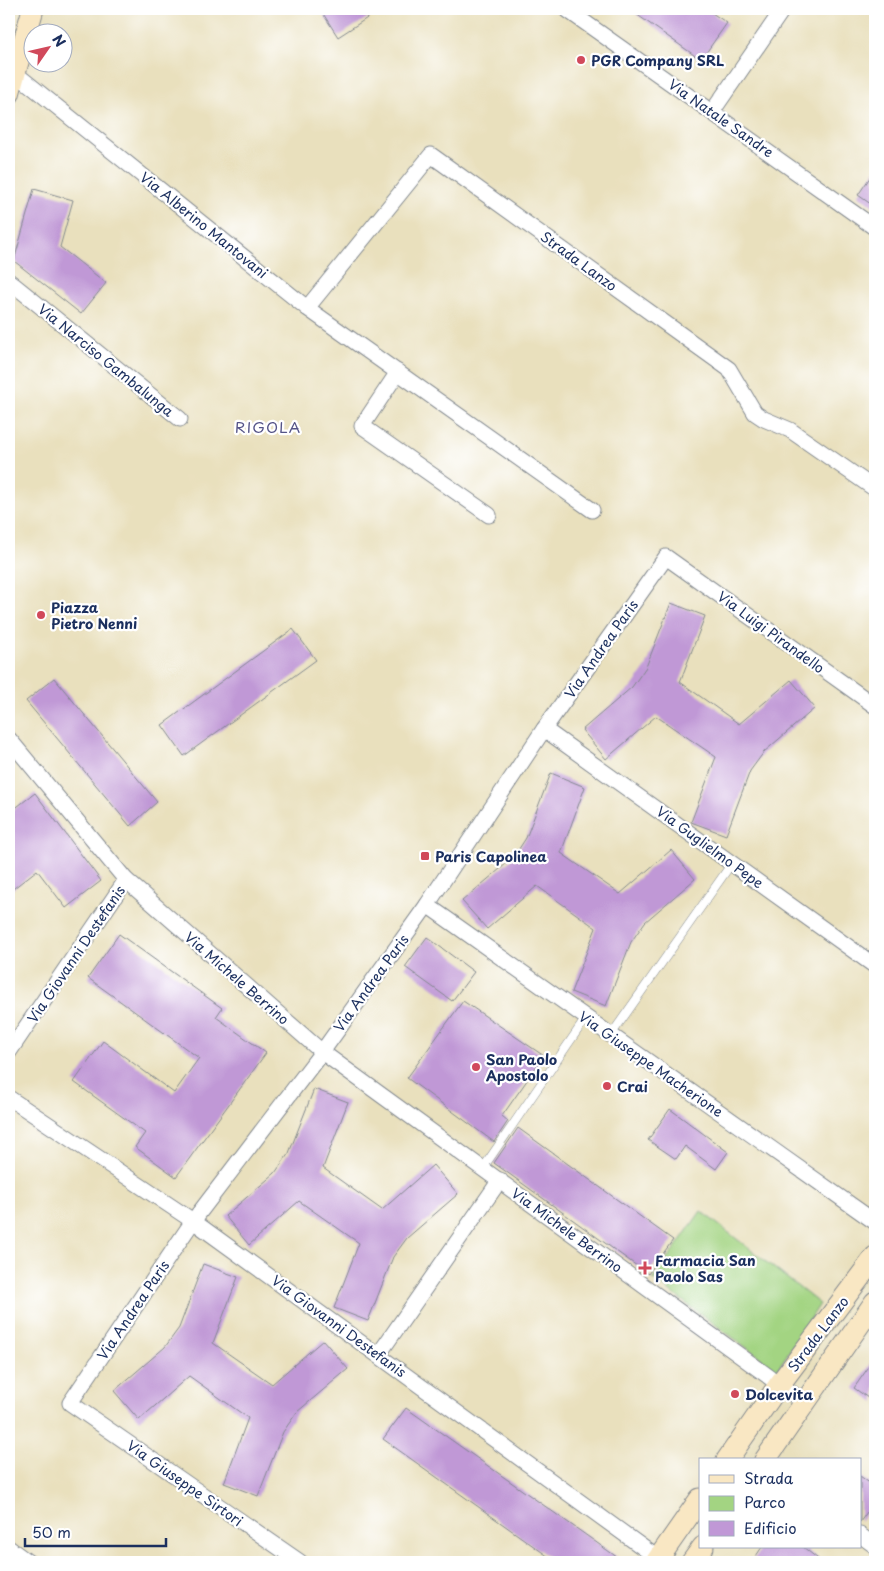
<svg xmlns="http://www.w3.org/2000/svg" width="884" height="1571" font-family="'Playpen Sans',sans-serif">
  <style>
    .green { fill: #a3d482; stroke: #5f8270 }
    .building { fill: #c098d6 }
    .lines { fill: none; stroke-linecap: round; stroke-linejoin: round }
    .lane-casing { stroke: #82888e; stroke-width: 9 }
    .street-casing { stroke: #82888e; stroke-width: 17 }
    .secondary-casing { stroke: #82888e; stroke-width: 23 }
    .lane { stroke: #fff; stroke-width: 8 }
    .street { stroke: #fff; stroke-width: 15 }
    .secondary { stroke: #f9e7c3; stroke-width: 21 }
    .poi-dot { fill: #d1495b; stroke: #fff; stroke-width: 2 }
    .labels { text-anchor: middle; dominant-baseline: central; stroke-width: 4.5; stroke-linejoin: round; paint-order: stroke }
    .poi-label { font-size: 14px; font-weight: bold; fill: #1b2f5e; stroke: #fff; text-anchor: start }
    .street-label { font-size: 14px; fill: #1b2f5e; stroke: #fff }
    .neighbourhood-label { font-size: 15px; letter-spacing: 1px; fill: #555488; stroke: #fff }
  </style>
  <rect width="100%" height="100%" fill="#fff"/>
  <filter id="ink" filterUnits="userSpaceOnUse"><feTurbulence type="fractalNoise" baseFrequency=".02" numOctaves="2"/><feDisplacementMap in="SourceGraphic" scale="10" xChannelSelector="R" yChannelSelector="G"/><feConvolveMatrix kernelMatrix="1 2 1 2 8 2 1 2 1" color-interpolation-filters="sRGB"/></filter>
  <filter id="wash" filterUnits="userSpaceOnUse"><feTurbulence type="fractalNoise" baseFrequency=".0096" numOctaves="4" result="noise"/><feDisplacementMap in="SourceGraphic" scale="20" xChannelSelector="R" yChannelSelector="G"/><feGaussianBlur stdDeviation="1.12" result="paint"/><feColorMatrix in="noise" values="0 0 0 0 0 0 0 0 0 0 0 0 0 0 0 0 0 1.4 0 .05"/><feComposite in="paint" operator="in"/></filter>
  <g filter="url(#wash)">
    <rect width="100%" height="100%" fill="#e9e0bd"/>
    <!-- green -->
    <polygon class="green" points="701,1211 820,1304 777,1370 653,1279"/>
    <g id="blocks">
      <!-- building -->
      <g class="building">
        <polygon points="320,9 381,9 338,37"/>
        <polygon points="629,9 706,9 727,23 701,60"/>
        <polygon points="875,170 875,207 858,195"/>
        <polygon points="34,189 73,200 60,247 106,283 81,314 14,261"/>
        <polygon points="671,603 705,616 680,682 739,724 791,680 815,708 764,752 750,771 726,835 691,822 716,757 656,716 606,759 582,730 632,687 646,667"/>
        <polygon points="293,629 316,660 184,756 162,725"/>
        <polygon points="54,678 157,802 130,826 26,701"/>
        <polygon points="551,773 585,787 561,853 620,894 671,850 695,879 645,922 631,942 606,1006 571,992 596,928 537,886 487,929 462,901 513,858 526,838"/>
        <polygon points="35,793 101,881 66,908 37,870 9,892 9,813"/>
        <polygon points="119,934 222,1008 216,1017 266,1053 176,1177 135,1147 145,1133 74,1082 103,1041 174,1093 199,1058 88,978"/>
        <polygon points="427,937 474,972 452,1001 405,967"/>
        <polygon points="463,1001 544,1056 502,1116 508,1121 494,1142 407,1078"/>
        <polygon points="314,1089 348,1102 323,1168 382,1210 433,1165 458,1194 407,1238 393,1257 368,1321 334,1308 359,1243 299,1201 249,1245 225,1216 275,1173 289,1153"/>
        <polygon points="670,1109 728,1152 716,1169 685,1146 676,1159 648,1140"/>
        <polygon points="518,1128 673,1240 648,1274 494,1163"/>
        <polygon points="203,1264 238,1277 213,1343 272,1384 323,1340 348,1369 297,1412 283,1432 258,1496 224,1483 248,1418 189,1376 139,1420 114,1391 165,1347 179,1328"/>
        <polygon points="875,1358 875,1403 854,1388"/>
        <polygon points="406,1408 624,1562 556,1562 383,1439"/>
        <polygon points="860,1476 875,1487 875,1501 860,1522"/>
        <polygon points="762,1547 803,1547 822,1562 752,1562"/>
      </g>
    </g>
  </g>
  <g filter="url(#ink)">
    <use href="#blocks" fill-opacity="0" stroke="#82888e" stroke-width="1"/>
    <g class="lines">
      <defs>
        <g id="lane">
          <polyline points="611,1035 732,863"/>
          <polyline points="483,1168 586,1018"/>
        </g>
        <g id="street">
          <polyline points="566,9 875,228"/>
          <polyline points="15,73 307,308 592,510"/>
          <polyline points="712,112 783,9"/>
          <polyline points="9,281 180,419"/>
          <polyline points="307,308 431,155 729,369 755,413 764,419 790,430 875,489"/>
          <polyline points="398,372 362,426 489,515"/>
          <polyline points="544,729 875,966"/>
          <polyline points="9,739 126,880 322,1052 805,1403"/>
          <polyline points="427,905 875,1222"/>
          <polyline points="9,1052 126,880"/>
          <polyline points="9,1098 193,1221 663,1562"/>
          <polyline points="379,1354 500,1180"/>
          <polyline points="860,1535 875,1546"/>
          <polyline points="9,1548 28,1562"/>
          <polyline points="300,1562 70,1403 193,1221 322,1052 427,905 544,729 666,557 875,706"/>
        </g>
        <g id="secondary">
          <polyline points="9,94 33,9"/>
          <polyline points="727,1460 779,1385 875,1257"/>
          <polyline points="765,1460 875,1302"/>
          <polyline points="656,1562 700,1499"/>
          <polyline points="692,1562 703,1547"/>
        </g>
      </defs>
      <!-- lane casing -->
      <use href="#lane" class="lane-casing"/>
      <!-- street casing -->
      <use href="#street" class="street-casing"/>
      <!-- secondary casing -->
      <use href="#secondary" class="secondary-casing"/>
      <!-- lane -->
      <use href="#lane" class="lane"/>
      <!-- street -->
      <use href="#street" class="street"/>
      <!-- secondary -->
      <use href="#secondary" class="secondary"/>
    </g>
  </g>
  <!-- markers -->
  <g class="poi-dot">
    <circle cx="581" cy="60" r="5"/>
    <circle cx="41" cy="615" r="5"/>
    <rect x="420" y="851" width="10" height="10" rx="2.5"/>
    <circle cx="476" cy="1067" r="5"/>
    <circle cx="607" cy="1086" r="5"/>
    <path d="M642.5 1260.5h5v5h5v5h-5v5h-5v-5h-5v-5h5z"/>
    <circle cx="735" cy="1394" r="5"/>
  </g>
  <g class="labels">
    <!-- poi labels -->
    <g class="poi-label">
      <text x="591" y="60">PGR Company SRL</text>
      <text x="51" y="607">Piazza<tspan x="51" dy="16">Pietro Nenni</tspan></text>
      <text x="435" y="856">Paris Capolinea</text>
      <text x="486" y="1059">San Paolo<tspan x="486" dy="16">Apostolo</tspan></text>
      <text x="617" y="1086">Crai</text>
      <text x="655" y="1260">Farmacia San<tspan x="655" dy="16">Paolo Sas</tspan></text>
      <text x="745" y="1394">Dolcevita</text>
    </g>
    <!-- street labels -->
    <g class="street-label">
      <text transform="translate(721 118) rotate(35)">Via Natale Sandre</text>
      <text transform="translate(204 225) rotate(39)">Via Alberino Mantovani</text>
      <text transform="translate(579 261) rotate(36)">Strada Lanzo</text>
      <text transform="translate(106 360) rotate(39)">Via Narciso Gambalunga</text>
      <text transform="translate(771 632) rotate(36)">Via Luigi Pirandello</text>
      <text transform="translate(601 649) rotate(-55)">Via Andrea Paris</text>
      <text transform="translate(710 847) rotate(36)">Via Guglielmo Pepe</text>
      <text transform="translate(76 954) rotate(-56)">Via Giovanni Destefanis</text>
      <text transform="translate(237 978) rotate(41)">Via Michele Berrino</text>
      <text transform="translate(371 983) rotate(-54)">Via Andrea Paris</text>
      <text transform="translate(651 1064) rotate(35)">Via Giuseppe Macherione</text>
      <text transform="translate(567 1230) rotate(36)">Via Michele Berrino</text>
      <text transform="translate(133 1310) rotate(-56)">Via Andrea Paris</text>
      <text transform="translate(339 1326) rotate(36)">Via Giovanni Destefanis</text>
      <text transform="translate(818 1334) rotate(-53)">Strada Lanzo</text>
      <text transform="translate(185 1483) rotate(35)">Via Giuseppe Sirtori</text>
    </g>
    <!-- neighbourhood labels -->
    <g class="neighbourhood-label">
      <text x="268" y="426">RIGOLA</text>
    </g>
  </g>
  <!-- margin -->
  <rect width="884" height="1571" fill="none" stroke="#fff" stroke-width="30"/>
  <!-- legend -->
  <rect x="699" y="1458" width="162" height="90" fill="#ffffff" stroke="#a4acbf"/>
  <rect x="709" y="1475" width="25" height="8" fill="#f9e7c3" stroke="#a4acbf"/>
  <text x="744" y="1484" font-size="15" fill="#1b2f5e">Strada</text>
  <rect x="709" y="1496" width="25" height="15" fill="#a3d482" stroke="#a4acbf"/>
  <text x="744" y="1508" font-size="15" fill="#1b2f5e">Parco</text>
  <rect x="709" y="1521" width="25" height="15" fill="#c098d6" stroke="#a4acbf"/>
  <text x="744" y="1534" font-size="15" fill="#1b2f5e">Edificio</text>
  <!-- north arrow -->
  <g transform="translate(48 48) rotate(56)"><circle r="24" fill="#ffffff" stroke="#a4acbf"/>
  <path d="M0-4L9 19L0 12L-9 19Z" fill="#d1495b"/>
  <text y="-8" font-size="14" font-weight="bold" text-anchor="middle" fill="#1b2f5e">N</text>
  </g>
  <!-- scale -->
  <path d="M25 1538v8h141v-8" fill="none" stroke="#1b2f5e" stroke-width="2.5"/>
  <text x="32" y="1538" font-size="15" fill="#1b2f5e" stroke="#ffffff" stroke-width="4" paint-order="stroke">50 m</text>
</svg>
